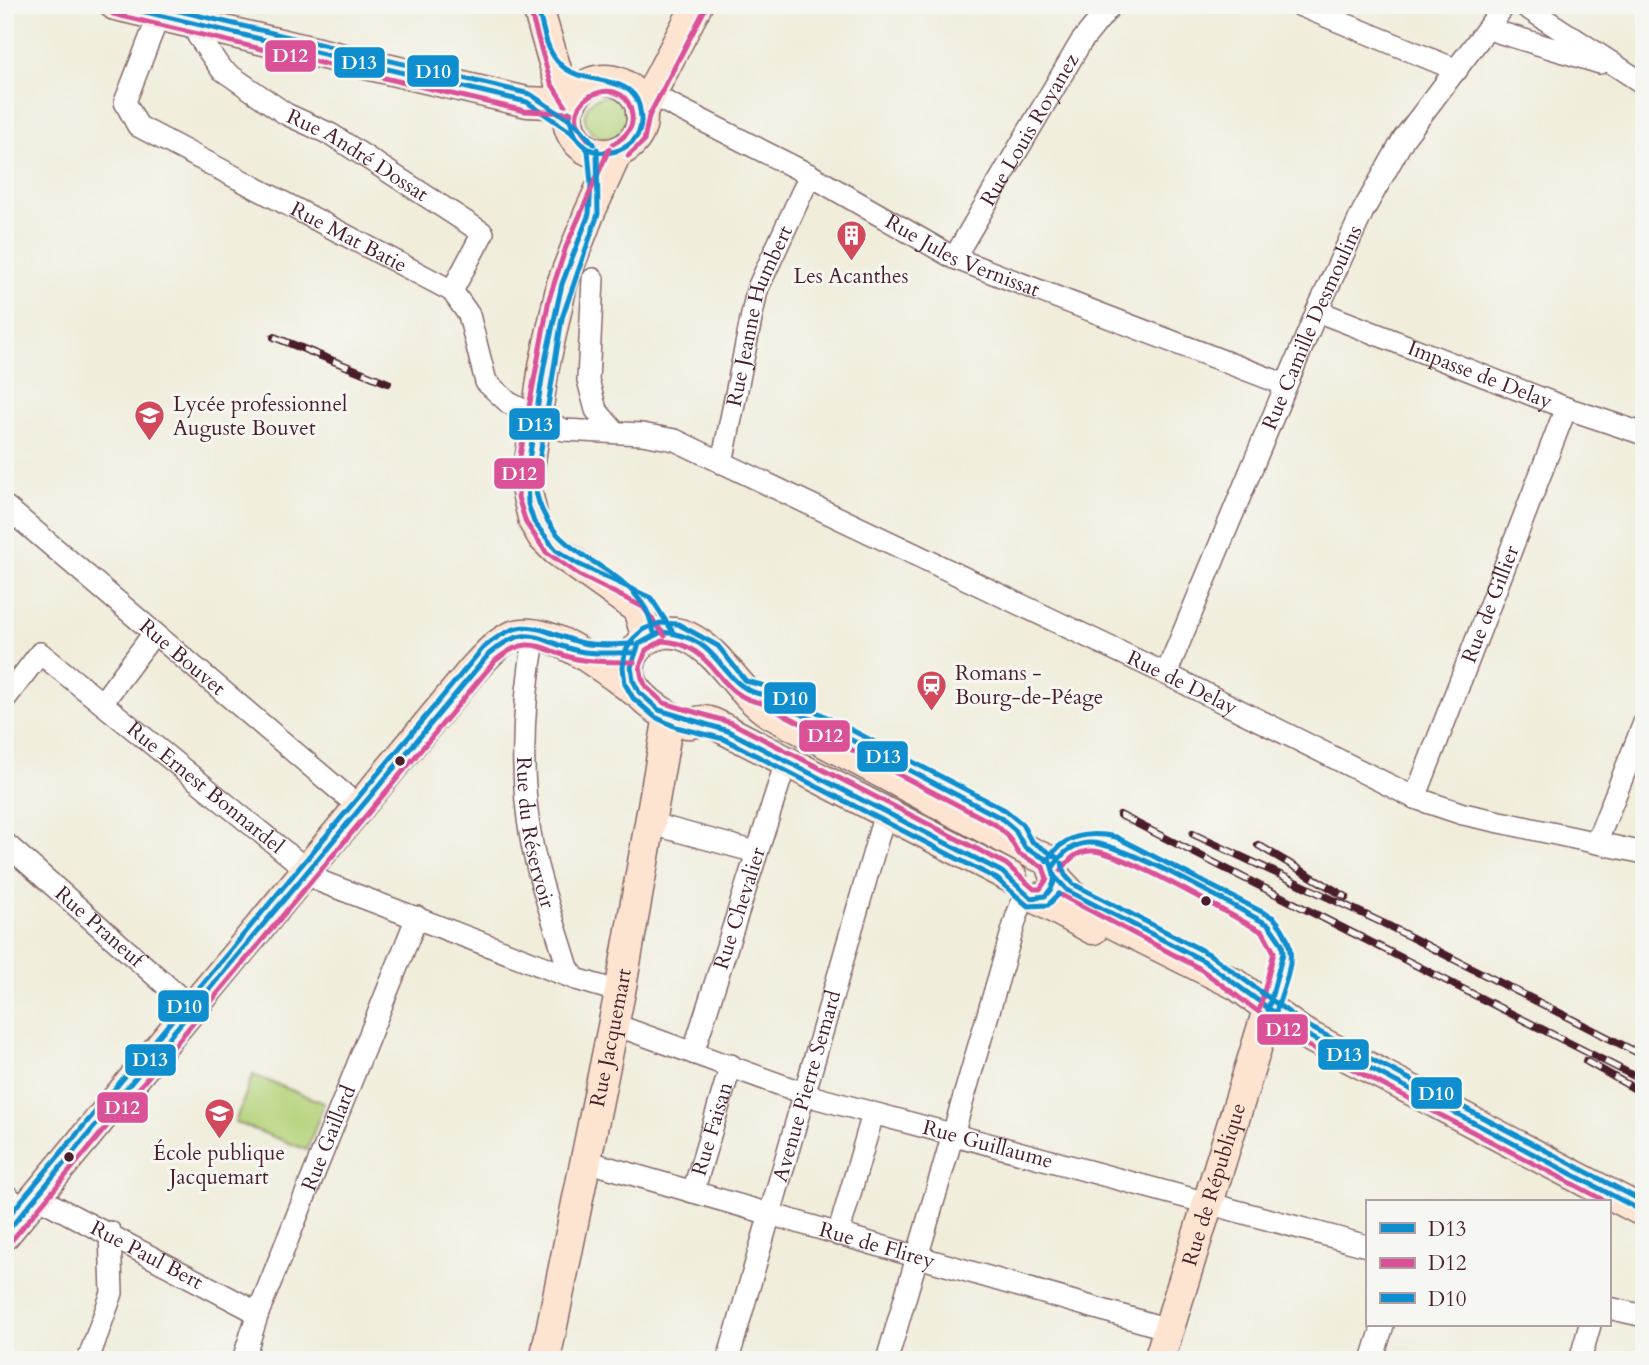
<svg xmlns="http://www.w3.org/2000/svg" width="1649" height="1365" font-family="Cardo,serif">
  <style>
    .green { fill: #b5d37a; stroke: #807952; stroke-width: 2 }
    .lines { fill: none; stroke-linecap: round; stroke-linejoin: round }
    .street-casing { stroke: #846769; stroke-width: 24 }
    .secondary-casing { stroke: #846769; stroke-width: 33 }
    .street { stroke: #fff; stroke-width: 21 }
    .secondary { stroke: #fde4d1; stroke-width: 30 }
    .rail-casing { stroke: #4a1f2b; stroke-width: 8 }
    .rail { stroke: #f6f6f2; stroke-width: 5; stroke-dasharray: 16; stroke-linecap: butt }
    .street-bridge-casing { stroke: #846769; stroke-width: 24; stroke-linecap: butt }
    .street-bridge { stroke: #fff; stroke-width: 21 }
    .bus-1-casing { stroke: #f6f6f2; stroke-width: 10 }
    .bus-2-casing { stroke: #f6f6f2; stroke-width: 10 }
    .bus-3-casing { stroke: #f6f6f2; stroke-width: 10 }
    .bus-1 { stroke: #0e8ece; stroke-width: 5 }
    .bus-2 { stroke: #db5197; stroke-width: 5 }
    .bus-3 { stroke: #0e8ece; stroke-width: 5 }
    .bus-dot { fill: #4a1f2b; stroke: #f6f6f2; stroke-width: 2.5 }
    .labels { text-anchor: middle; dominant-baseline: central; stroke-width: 6; stroke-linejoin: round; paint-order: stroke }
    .street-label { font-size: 21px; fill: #4a1f2b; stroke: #f6f6f2 }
    .poi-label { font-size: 21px; fill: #4a1f2b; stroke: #f6f6f2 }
    .line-badge { stroke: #f6f6f2; stroke-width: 2.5 }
    .badge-label { font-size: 19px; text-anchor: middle; font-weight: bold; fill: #fff }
  </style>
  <rect width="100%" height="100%" fill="#f6f6f2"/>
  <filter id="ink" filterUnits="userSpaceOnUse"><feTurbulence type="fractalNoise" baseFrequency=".0143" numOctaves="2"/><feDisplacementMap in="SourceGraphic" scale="14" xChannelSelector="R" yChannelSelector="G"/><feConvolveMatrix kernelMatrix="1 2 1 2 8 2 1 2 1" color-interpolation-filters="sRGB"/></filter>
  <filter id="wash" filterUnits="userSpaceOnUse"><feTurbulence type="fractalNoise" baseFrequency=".00686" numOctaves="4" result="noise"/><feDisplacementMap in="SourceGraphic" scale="28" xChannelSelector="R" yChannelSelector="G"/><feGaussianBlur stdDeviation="1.57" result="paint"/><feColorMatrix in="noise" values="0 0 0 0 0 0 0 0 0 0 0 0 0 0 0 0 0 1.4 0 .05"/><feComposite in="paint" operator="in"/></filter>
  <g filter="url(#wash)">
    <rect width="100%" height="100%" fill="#f0eddb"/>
    <!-- green -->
    <g class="green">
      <circle cx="606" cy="117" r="21"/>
      <polygon points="253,1075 324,1103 307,1150 235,1122"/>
    </g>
  </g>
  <g filter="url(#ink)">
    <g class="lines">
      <defs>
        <g id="street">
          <polyline points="1299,5 1457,70"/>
          <polyline points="1523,5 1644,84"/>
          <path id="s1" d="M159,15L125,102L138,126L452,291L469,315L486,382L509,403"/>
          <path id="s2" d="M200,24L198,36L221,69L286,114L332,135L483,233L452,291"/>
          <polyline points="1488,29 1600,63"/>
          <path id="s3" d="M652,95L810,175L954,258L1286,385"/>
          <path id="s4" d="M954,258L1081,42L1111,5"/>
          <polyline points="593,279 588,380 596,410 615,432"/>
          <path id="s5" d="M1317,311L1566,408L1644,434"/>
          <path id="s6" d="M564,430L642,434L675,440L1166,674L1415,798L1463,814L1644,853"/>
          <path id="s7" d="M722,463L757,290L810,175"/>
          <path id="s8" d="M5,506L359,807"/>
          <path id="s9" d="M535,634C523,701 519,776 532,844C540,886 556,927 568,968L576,979L620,992"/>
          <path id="s10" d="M1166,674L1317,311L1363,211L1404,138L1505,5"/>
          <path id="s11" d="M5,699L40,653L322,882L576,979"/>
          <polyline points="102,703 154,633"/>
          <path id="s12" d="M1415,798L1566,408"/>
          <polyline points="652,824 756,852"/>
          <polyline points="1597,841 1644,723"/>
          <path id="s13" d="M5,843L193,1009"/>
          <path id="s14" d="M613,1024L817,1098L1367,1246"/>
          <path id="s15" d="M693,1053L786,762"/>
          <path id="s16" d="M586,1161L1168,1329"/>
          <path id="s17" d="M693,1192L731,1065"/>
          <polyline points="5,1194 25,1211"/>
          <path id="s18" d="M37,1197L258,1313"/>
          <polyline points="838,1235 873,1114"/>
          <polyline points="1609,1308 1644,1316"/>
          <polyline points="88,1360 112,1293 110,1232"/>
          <path id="s19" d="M243,1360L258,1313L417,917"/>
          <path id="s20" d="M728,1360L885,813"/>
          <polyline points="887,1360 1017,915 1025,896"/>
          <polyline points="1372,1360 1383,1325"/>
          <polyline points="1580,1360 1590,1325"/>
        </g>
        <g id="secondary">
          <polyline points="115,5 527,102 571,104"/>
          <polyline points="537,5 559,80 572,100"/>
          <circle cx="605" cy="117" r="37"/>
          <polyline points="641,113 697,5"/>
          <polyline points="617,152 589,214 562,284 544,366 526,488 534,522 543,537 556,550 638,609 647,638"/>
          <path d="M1012,878L728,731C720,727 711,721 703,721C698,721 692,724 687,723C671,719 652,707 641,695C610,664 648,619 688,637C723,654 737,692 770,713L1034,854L1050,861L1056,878L1086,910L1237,985L1301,1032L1644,1212"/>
          <polyline points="1036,898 1093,929"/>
          <path d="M5,1234L472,671C484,658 496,643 513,636C550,622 609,673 638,693"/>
          <path id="s21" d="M545,1360L620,992L669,716"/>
          <path id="s22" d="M1159,1360L1268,1010"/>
        </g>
      </defs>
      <!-- street casing -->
      <use href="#street" class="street-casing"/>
      <!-- secondary casing -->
      <use href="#secondary" class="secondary-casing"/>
      <!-- street -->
      <use href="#street" class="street"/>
      <!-- secondary -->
      <use href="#secondary" class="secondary"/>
      <defs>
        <g id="rail">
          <polyline points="274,337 388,383"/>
          <polyline points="1120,815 1644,1081"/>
          <polyline points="1193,834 1385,924 1644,1056"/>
          <polyline points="1258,845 1346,897"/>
          <polyline points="1586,1061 1644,1094"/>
        </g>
      </defs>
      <!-- rail casing -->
      <use href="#rail" class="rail-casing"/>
      <!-- rail -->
      <use href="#rail" class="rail"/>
      <defs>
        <polyline id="street-bridge" points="509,403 564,430"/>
      </defs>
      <!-- street-bridge casing -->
      <use href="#street-bridge" class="street-bridge-casing"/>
      <!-- street-bridge -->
      <use href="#street-bridge" class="street-bridge"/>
      <defs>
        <g id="bus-1">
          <polyline points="116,5 527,102 571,132 588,150"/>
          <path d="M537,5C543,25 545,51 561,65C582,86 630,73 639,105C641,113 642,124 639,132C629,154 596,160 580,142C572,133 571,123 569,112"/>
          <polyline points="588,150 591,184 589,214 562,284 544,366 527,472 528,504 534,522 556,550 578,564 651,598 673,632"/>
          <path d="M661,632C725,636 718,688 765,695L1001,818L1015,830L1025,848L1050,861C1056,877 1057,884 1045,896L1031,898L1002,872L728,731L659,710L639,692L633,680L631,667L639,644Z"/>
          <path d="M1054,866C1062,853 1072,844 1088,843C1121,840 1234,907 1269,925L1282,944L1283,953L1268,1010"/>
          <polyline points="1056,878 1068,891 1204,961 1301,1032 1644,1212"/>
          <path d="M5,1234L489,654C530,620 538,642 579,651C597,655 616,652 634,653"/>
        </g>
        <g id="bus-2">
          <polyline points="529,7 551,83 565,105"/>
          <polyline points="113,14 525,111 571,113"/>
          <path d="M588,139C584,134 578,127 577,121C571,93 627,74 632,115C634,129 624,138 613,144"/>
          <polyline points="609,149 566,247 549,299 520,456 518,497 526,523 546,552 579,575 643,607 665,636"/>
          <polyline points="628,156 644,141 649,116 705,9"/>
          <path d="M662,641C718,644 714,696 762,703L996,825L1008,836L1019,854L1043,867L1047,879L1040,889H1034L1006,864L732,723L664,703L646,687L642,678L640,667L646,650Z"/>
          <path d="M1061,871C1069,859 1077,851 1092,851C1122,851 1229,915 1263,932L1274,952L1260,1008"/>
          <polyline points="1059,894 1199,968 1297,1040 1607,1202"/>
          <path d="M12,1240L495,661C531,631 541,651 577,659C596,663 615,661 634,662"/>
        </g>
        <g id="bus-3">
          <polyline points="154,5 530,94 577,125 594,144"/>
          <path d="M597,149L598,214L562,318L535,487C549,561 613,555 646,609C650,617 652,627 655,635"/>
          <polyline points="1058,858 1031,841 1022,824 1005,810 769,687 746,681 718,646 678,624 660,623 644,629 633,639 625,652 623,667 625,684 633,698 655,717 676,727 724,739 997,879 1028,906 1048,905 1059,894"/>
          <path d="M1047,861C1063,835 1087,831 1116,837L1274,918C1303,951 1287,974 1276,1012"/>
          <polyline points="1062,863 1065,875 1073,884 1209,954 1306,1025 1644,1202"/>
          <path d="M5,1220L483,648C525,613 536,630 579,642C597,647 617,644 634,644"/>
        </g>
      </defs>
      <!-- bus-1 casing -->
      <use href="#bus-1" class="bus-1-casing"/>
      <!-- bus-2 casing -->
      <use href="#bus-2" class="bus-2-casing"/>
      <!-- bus-3 casing -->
      <use href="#bus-3" class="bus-3-casing"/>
      <!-- bus-1 -->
      <use href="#bus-1" class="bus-1"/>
      <!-- bus-2 -->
      <use href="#bus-2" class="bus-2"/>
      <!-- bus-3 -->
      <use href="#bus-3" class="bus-3"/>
    </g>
  </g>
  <!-- icons -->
  <defs>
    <symbol id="building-pin" viewBox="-11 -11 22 30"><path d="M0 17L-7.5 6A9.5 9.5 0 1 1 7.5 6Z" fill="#d1495b" stroke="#f6f6f2"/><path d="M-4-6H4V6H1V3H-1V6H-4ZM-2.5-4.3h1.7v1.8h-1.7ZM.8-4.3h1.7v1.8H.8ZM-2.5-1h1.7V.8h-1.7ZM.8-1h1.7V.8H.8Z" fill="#fff"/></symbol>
    <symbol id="school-pin" viewBox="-11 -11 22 30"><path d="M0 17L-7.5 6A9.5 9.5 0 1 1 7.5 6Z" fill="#d1495b" stroke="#f6f6f2"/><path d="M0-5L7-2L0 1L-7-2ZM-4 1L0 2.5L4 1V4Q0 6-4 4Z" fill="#fff"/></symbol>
    <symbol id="station-pin" viewBox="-11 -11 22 30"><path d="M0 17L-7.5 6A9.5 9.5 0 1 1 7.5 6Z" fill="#d1495b" stroke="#f6f6f2"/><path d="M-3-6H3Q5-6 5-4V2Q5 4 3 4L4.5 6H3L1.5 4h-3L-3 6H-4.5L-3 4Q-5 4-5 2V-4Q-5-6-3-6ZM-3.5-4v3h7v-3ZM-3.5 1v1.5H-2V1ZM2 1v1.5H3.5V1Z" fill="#fff"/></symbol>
  </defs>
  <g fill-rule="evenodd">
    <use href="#building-pin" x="834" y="218" width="35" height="47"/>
    <use href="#school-pin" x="132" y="398" width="35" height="47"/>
    <use href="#station-pin" x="914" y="668" width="35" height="47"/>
    <use href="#school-pin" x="202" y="1096" width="35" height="47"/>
  </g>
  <!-- markers -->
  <g class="bus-dot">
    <circle cx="400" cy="761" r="6"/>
    <circle cx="1206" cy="901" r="6"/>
    <circle cx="69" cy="1157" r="6"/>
  </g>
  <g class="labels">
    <!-- street labels -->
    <g class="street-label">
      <text stroke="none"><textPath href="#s4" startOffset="149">Rue Louis Royanez</textPath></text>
      <text stroke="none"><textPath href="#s2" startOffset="214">Rue André Dossat</textPath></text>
      <text stroke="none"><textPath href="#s1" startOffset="359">Rue Mat Batie</textPath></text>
      <text stroke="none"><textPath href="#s3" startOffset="350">Rue Jules Vernissat</textPath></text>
      <text stroke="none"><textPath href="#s7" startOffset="152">Rue Jeanne Humbert</textPath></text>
      <text stroke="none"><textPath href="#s10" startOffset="376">Rue Camille Desmoulins</textPath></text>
      <text stroke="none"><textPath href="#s5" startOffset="175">Impasse de Delay</textPath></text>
      <text stroke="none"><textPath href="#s12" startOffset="208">Rue de Gillier</textPath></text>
      <text stroke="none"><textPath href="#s8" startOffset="233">Rue Bouvet</textPath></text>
      <text stroke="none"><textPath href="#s6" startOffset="674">Rue de Delay</textPath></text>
      <text stroke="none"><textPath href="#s11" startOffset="271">Rue Ernest Bonnardel</textPath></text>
      <text stroke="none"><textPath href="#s9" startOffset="200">Rue du Réservoir</textPath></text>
      <text stroke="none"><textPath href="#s15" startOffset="152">Rue Chevalier</textPath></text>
      <text stroke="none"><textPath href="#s13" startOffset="126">Rue Praneuf</textPath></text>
      <text stroke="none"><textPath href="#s21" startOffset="329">Rue Jacquemart</textPath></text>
      <text stroke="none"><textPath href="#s20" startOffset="285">Avenue Pierre Semard</textPath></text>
      <text stroke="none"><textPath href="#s17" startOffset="66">Rue Faisan</textPath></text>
      <text stroke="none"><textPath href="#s19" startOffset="238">Rue Gaillard</textPath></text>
      <text stroke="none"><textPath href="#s14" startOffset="394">Rue Guillaume</textPath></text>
      <text stroke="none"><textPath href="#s22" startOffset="184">Rue de République</textPath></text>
      <text stroke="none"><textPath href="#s16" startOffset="303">Rue de Flirey</textPath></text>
      <text stroke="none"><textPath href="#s18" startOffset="124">Rue Paul Bert</textPath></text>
    </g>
    <!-- poi labels -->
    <g class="poi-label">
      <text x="851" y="276">Les Acanthes</text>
      <text x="173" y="404" text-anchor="start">Lycée professionnel<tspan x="173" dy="24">Auguste Bouvet</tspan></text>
      <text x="955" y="673" text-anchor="start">Romans -<tspan x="955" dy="24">Bourg-de-Péage</tspan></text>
      <text x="219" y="1153">École publique<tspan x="219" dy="24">Jacquemart</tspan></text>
    </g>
  </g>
  <g class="line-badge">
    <rect x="264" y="39" width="53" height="34" rx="7" fill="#db5197"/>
    <rect x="333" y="46" width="53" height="33" rx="7" fill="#0e8ece"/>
    <rect x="406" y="54" width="54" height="34" rx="7" fill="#0e8ece"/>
    <rect x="508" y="407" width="53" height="34" rx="7" fill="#0e8ece"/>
    <rect x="493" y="457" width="53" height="33" rx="7" fill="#db5197"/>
    <rect x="763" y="681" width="54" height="34" rx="7" fill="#0e8ece"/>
    <rect x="798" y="719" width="53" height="34" rx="7" fill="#db5197"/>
    <rect x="856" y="740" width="53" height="33" rx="7" fill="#0e8ece"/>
    <rect x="157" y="989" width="53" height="34" rx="7" fill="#0e8ece"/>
    <rect x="1256" y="1013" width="53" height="33" rx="7" fill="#db5197"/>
    <rect x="1317" y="1038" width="53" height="33" rx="7" fill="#0e8ece"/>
    <rect x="124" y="1043" width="53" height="34" rx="7" fill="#0e8ece"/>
    <rect x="1410" y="1076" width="53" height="34" rx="7" fill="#0e8ece"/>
    <rect x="96" y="1091" width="53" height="33" rx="7" fill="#db5197"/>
  </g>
  <g class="badge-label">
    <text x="290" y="62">D12</text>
    <text x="359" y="69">D13</text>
    <text x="433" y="78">D10</text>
    <text x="535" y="431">D13</text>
    <text x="519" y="480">D12</text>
    <text x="790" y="705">D10</text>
    <text x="825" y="742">D12</text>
    <text x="883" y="763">D13</text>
    <text x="184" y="1013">D10</text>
    <text x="1283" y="1036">D12</text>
    <text x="1344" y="1061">D13</text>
    <text x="150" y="1066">D13</text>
    <text x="1436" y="1100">D10</text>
    <text x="122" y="1114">D12</text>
  </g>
  <!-- margin -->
  <rect width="1649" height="1365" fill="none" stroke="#f6f6f2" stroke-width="28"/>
  <!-- legend -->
  <rect x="1366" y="1200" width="245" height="126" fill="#f6f6f2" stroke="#b1a0a2" stroke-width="2"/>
  <rect x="1380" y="1223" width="35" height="10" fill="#0e8ece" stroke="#b1a0a2" stroke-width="2"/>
  <text x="1428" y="1236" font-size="21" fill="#4a1f2b">D13</text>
  <rect x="1380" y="1258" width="35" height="10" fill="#db5197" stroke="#b1a0a2" stroke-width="2"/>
  <text x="1428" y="1270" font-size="21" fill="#4a1f2b">D12</text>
  <rect x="1380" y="1293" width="35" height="10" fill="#0e8ece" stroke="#b1a0a2" stroke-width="2"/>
  <text x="1428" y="1306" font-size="21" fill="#4a1f2b">D10</text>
</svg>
